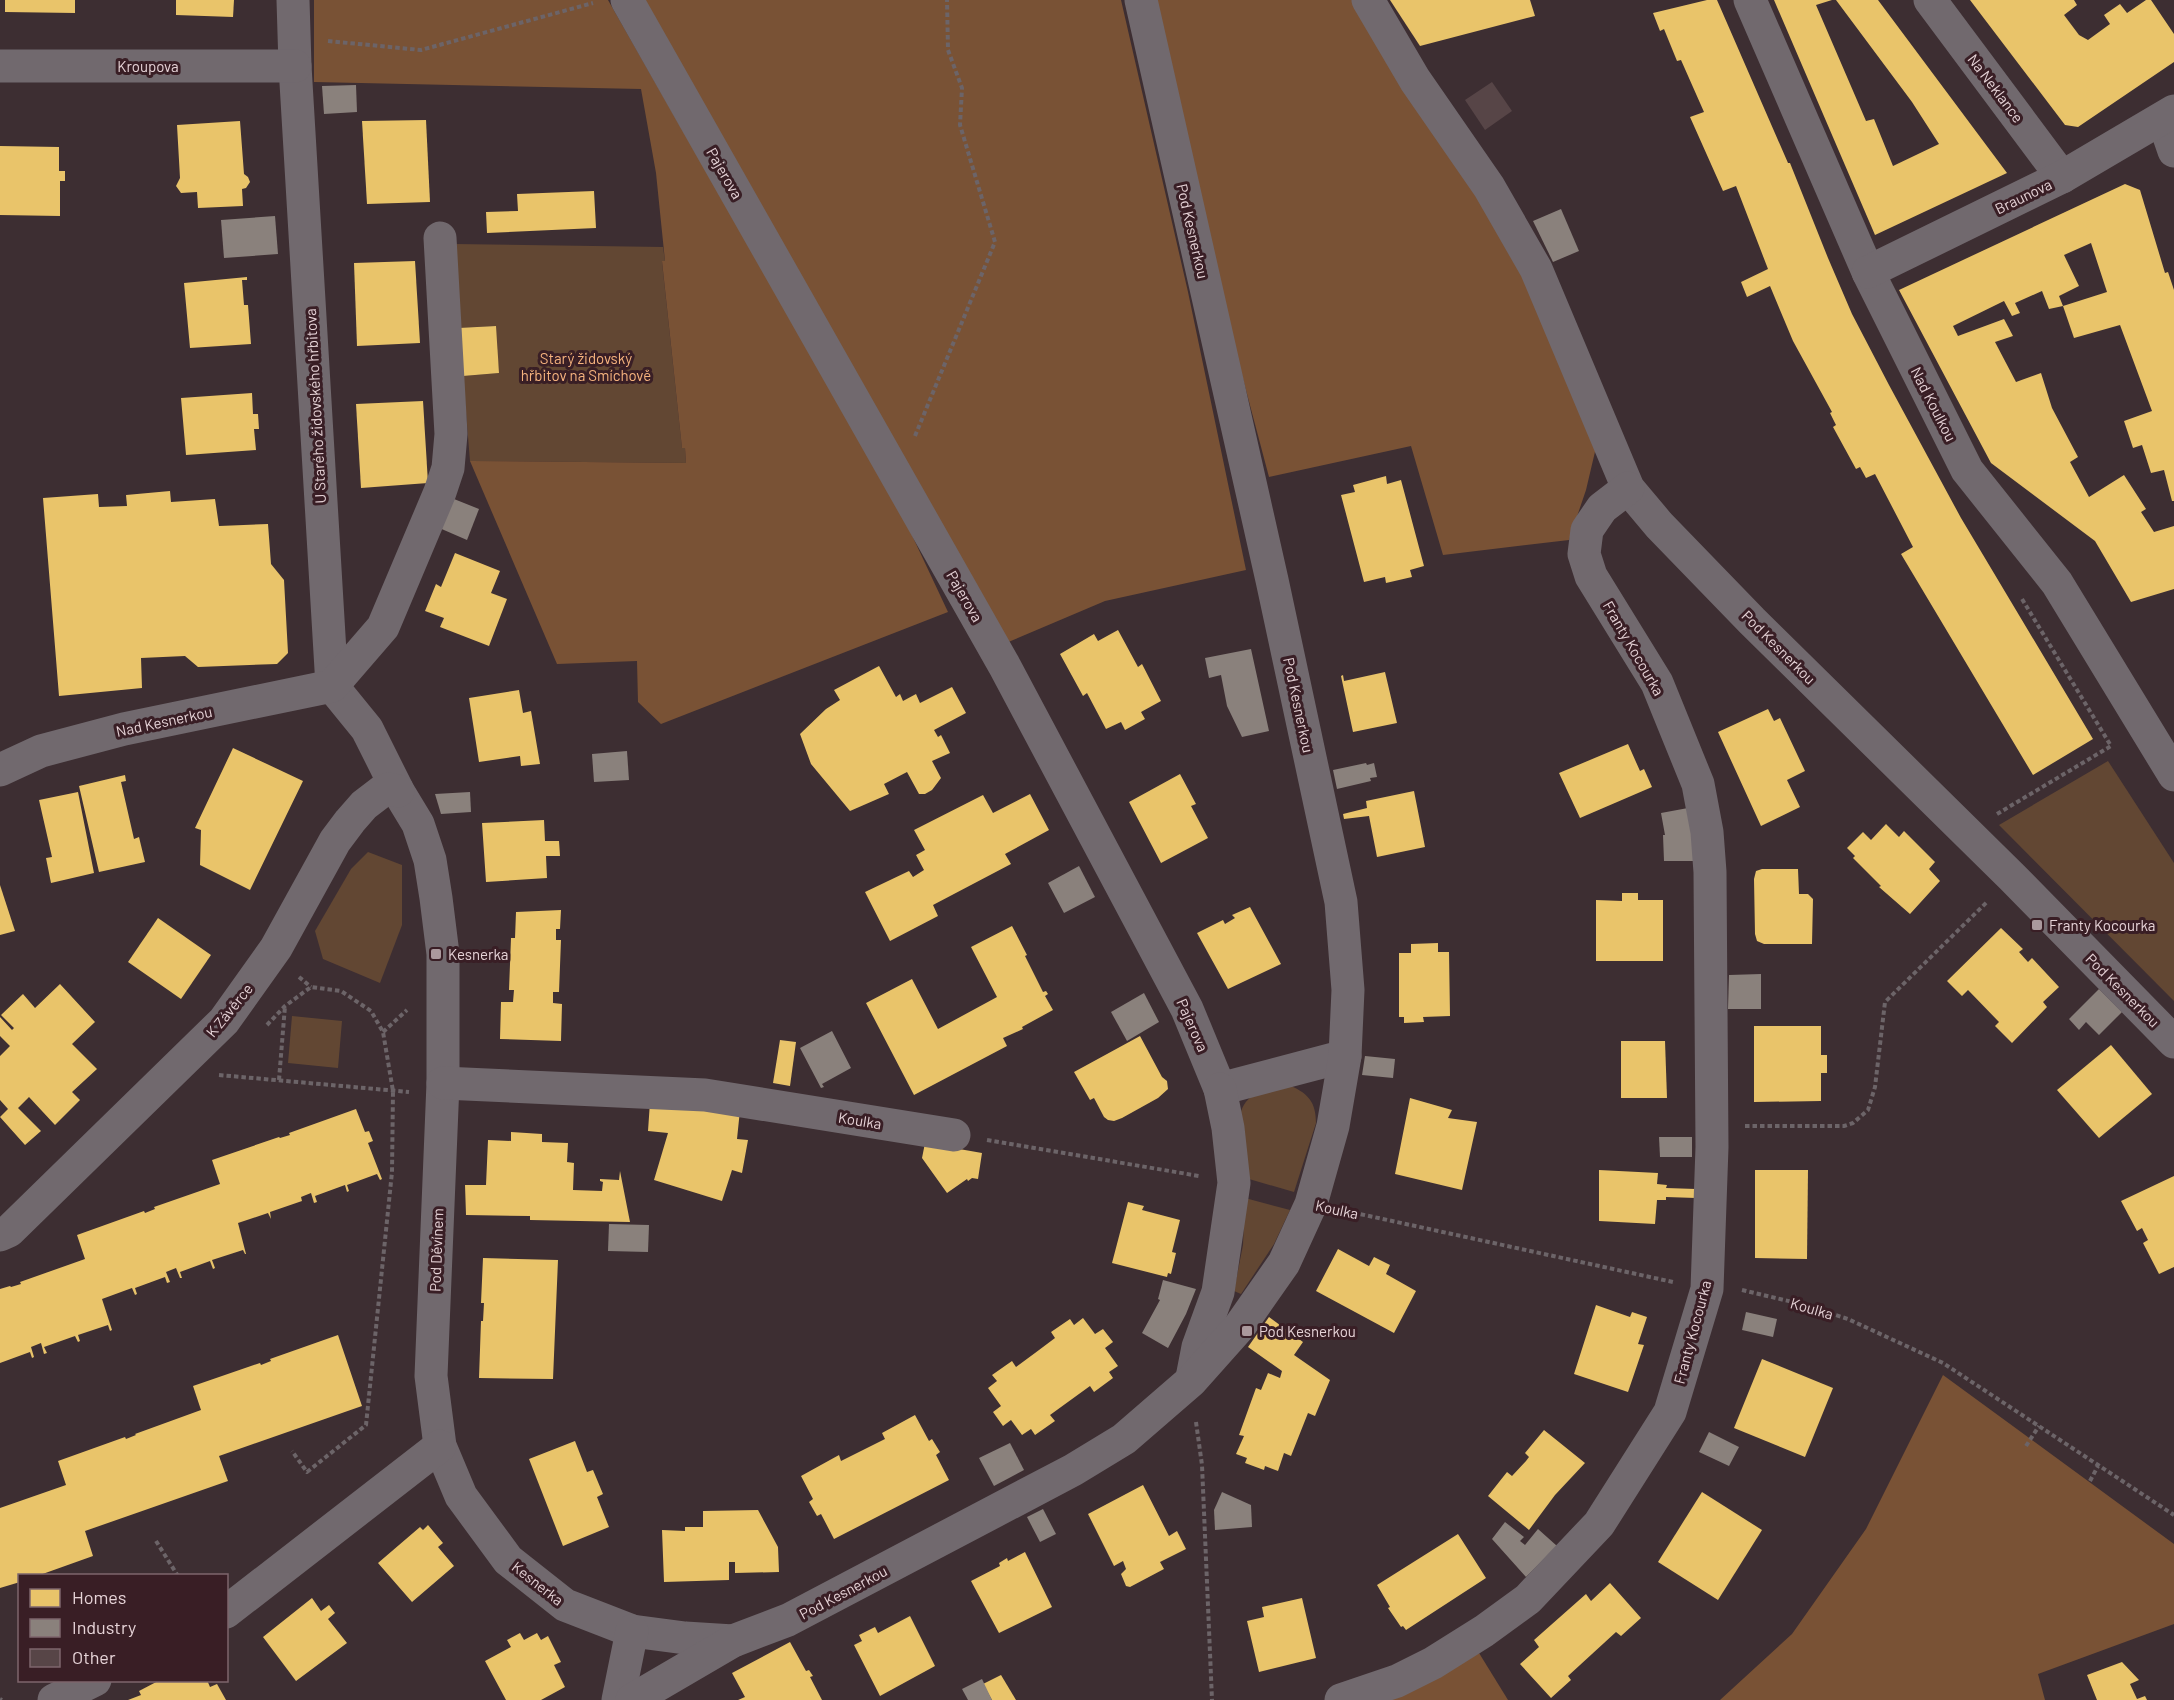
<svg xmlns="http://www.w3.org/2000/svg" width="2174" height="1700" font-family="Barlow,sans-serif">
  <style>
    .green { fill: #624733 }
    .forest { fill: #795235 }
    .homes { fill: #e9c46a }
    .industry { fill: #8a817c }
    .building { fill: #574547 }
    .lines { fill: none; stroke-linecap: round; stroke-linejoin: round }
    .path { stroke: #6c6468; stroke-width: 4; stroke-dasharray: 4.5 3; stroke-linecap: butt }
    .street { stroke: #71696e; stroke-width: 33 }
    .poi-dot { fill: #ab999d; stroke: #391e25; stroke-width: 2 }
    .labels { text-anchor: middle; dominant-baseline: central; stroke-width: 6; stroke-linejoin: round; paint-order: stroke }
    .street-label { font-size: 15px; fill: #e6d3d7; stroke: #391e25 }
    .park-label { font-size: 15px; fill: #f6b37e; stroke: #391e25 }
    .poi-label { font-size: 15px; fill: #e6d3d7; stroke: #391e25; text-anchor: start }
  </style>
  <rect width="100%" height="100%" fill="#3d2e32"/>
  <!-- green -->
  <g class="green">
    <polygon points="453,244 663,247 665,261 662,262 682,448 685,448 686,463 470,461 463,376 499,373 495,326 458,328"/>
    <polygon points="2108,761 2174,863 2174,1001 1999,825"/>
    <polygon points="368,852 402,865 402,925 380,983 323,959 315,931 351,869"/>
    <polygon points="292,1016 342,1021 338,1068 288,1063"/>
    <path d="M1291,1086C1309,1094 1316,1103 1316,1123L1294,1192L1249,1179L1241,1112C1248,1089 1270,1091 1291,1086Z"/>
    <polygon points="1245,1198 1290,1210 1274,1244 1241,1294 1234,1291 1243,1245"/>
  </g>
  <!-- forest -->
  <g class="forest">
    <polygon points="314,0 608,0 902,514 948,612 661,724 638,702 637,661 557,664 470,461 686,463 685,448 682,448 662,261 665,261 656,173 641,89 314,82"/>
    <polygon points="645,0 1121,0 1188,292 1246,570 1105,601 1006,643"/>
    <polygon points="1153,0 1357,0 1525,274 1598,439 1586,490 1569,540 1443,555 1411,446 1269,477 1211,258"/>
    <polygon points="1943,1375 2174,1544 2174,1624 2038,1674 2045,1700 1720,1700 1792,1634 1866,1529"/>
    <polygon points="1479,1653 1508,1700 1390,1700"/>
  </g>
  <!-- homes -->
  <g class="homes">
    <polygon points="5,0 75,0 75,13 5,12"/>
    <polygon points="176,0 234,0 233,17 176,15"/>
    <polygon points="1390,0 1530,0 1535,16 1420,46"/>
    <polygon points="1707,0 1717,0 1788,163 1790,163 1828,258 1852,314 1889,385 1961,518 2093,739 2033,775 1901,554 1913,547 1875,474 1866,478 1860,467 1856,469 1833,427 1836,425 1830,413 1832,412 1793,341 1770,286 1747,297 1741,282 1768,269 1736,186 1723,191 1690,117 1704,112 1681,60 1677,61 1664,29 1660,31 1653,13"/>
    <polygon points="1774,0 1832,0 1816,5 1866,121 1874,119 1893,166 1939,144 1912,102 1836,0 1878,0 2007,173 1875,235"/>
    <polygon points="1970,0 2074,0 2077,5 2064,15 2079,35 2088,40 2110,24 2104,15 2120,4 2127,13 2146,0 2151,0 2174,34 2174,62 2078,127 2065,125"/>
    <polygon points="426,120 430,202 367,204 362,121"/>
    <polygon points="240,121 244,174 248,177 250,182 246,188 242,189 243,206 198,208 197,192 181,193 176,186 180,178 177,125"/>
    <polygon points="0,146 59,147 59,171 65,171 65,181 60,181 60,216 0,215"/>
    <polygon points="2125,184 2140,190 2165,273 2168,272 2174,290 2174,501 2172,501 2164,470 2151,473 2142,445 2133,448 2124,421 2152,411 2120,325 2074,338 2063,306 2107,292 2091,243 2064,255 2079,286 2059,296 2063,306 2049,309 2042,291 2015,303 2020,313 2012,316 2004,301 1953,326 1958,336 2004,319 2013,336 1995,342 2016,382 2041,373 2052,408 2078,457 2070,462 2089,497 2124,475 2146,509 2141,512 2154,532 2174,526 2174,589 2131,602 2095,541 1991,463 1899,290"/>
    <polygon points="594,191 596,228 487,233 486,212 518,211 517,194"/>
    <polygon points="415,261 420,343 357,346 354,263"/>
    <polygon points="247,277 247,280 242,280 244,305 248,305 251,344 190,348 184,283"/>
    <polygon points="496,326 499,373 463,376 458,328"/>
    <polygon points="252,393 253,414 258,414 259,429 254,429 256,450 186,455 181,398"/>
    <polygon points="423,401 428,483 361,488 356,404"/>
    <polygon points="1386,476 1387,484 1401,480 1424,566 1410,570 1412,577 1386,583 1385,577 1364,582 1341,495 1355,492 1353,485"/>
    <polygon points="170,491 171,502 215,499 219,526 268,524 271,564 284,580 288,653 277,664 198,667 185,656 141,658 142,688 59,696 43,498 98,494 99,507 127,506 126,495"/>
    <polygon points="455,553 500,571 491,593 507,599 489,646 440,627 444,618 425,611 436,584 441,587"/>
    <polygon points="1118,630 1138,667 1142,664 1161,701 1141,712 1145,719 1125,730 1121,722 1106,729 1087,693 1083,696 1060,654 1094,634 1098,641"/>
    <polygon points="879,666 896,697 900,694 903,701 916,694 920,703 952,687 966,713 934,730 938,737 941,735 950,753 932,761 941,778 932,790 925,794 919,794 907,772 884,784 889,794 850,811 811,764 800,734 826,709 840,700 834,690"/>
    <polygon points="1385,672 1397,723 1353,732 1341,676 1343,675 1344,681"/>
    <polygon points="519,690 523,713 531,711 540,764 521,766 520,756 479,762 469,698"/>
    <polygon points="1768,709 1774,721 1780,718 1805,771 1787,780 1800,807 1761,826 1718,732"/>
    <polygon points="1628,744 1640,771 1644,769 1652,787 1580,818 1559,773"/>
    <polygon points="233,748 303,781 250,890 200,865 201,830 195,828"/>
    <polygon points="1180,774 1196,804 1191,806 1208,838 1161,863 1129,802"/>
    <polygon points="125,775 126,781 121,782 134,839 139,837 145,862 99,872 79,786"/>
    <polygon points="1414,791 1425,847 1377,857 1369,816 1344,819 1343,814 1367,808 1366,801"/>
    <polygon points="78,792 94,873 51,883 46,858 52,857 39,800"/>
    <polygon points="1030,794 1049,830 1005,854 1011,864 933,905 938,916 890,941 865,892 909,871 913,877 924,870 916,855 925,850 914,830 983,795 993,813"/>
    <polygon points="544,820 545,841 559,841 560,856 546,856 547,878 486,882 482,823"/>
    <polygon points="1886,824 1899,837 1904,831 1935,862 1929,869 1940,881 1910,914 1879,887 1881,886 1853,858 1855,856 1847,848 1863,832 1871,840"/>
    <polygon points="1762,869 1798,869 1799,894 1808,894 1813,899 1812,944 1764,944 1757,941 1755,934 1754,879 1756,871"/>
    <polygon points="0,885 15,931 0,935"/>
    <polygon points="1622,893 1638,893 1638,900 1663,900 1663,961 1596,961 1596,900 1622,901"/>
    <polygon points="1250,907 1281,964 1228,989 1197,933 1223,920 1225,924 1235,918 1232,915"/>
    <polygon points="561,910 560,929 556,929 556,940 561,940 559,992 553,992 553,1003 562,1004 561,1041 500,1039 501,1002 513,1002 514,990 509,990 511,938 515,938 516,912"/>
    <polygon points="158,918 211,955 181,999 128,962"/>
    <polygon points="1012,926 1027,955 1025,956 1043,992 1046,991 1048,994 1045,996 1053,1010 1022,1027 1023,1029 1003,1038 1007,1046 914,1095 866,1003 912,979 938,1029 997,997 971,947"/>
    <polygon points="2001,928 2023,949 2019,952 2028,962 2032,958 2059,987 2043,1002 2047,1007 2012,1043 1995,1026 1999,1022 1968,990 1962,996 1947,981"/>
    <polygon points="1438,943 1438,952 1449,952 1450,1016 1423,1017 1424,1022 1404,1023 1404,1017 1399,1017 1399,953 1411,953 1411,944"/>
    <polygon points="60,984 95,1022 72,1044 97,1069 72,1092 80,1100 55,1125 29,1097 18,1108 41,1131 25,1145 0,1117 8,1109 0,1100 0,1056 10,1046 0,1036 0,1017 12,1030 14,1028 1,1015 23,994 35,1008"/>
    <polygon points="1754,1026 1821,1026 1821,1055 1827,1055 1827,1073 1821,1073 1821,1101 1754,1102"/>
    <polygon points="1140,1036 1162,1077 1167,1081 1168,1089 1158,1098 1122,1118 1114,1121 1108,1120 1104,1117 1094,1098 1090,1100 1074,1072"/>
    <polygon points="780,1040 796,1042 790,1086 773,1083"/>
    <polygon points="1621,1041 1665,1041 1667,1098 1621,1098"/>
    <polygon points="2111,1045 2152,1094 2099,1138 2057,1090"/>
    <polygon points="1410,1098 1452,1110 1448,1118 1477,1122 1462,1190 1395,1174"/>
    <polygon points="650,1102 740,1110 737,1139 748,1140 742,1173 732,1170 722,1201 654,1180 668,1133 648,1131"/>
    <polygon points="356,1109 365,1132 369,1131 373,1141 368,1143 382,1179 380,1180 377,1174 347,1185 349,1191 347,1192 345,1185 315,1196 317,1202 314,1203 311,1193 301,1197 302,1201 270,1212 271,1219 268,1213 238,1223 246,1254 245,1254 243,1250 212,1260 215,1268 213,1269 210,1261 180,1272 182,1278 180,1278 176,1268 166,1272 170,1282 167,1283 165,1277 135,1288 137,1294 135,1295 132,1288 102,1299 112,1330 110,1331 108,1325 78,1335 80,1341 78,1342 75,1336 44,1347 47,1353 44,1354 41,1343 31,1347 34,1357 32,1358 30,1352 0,1363 0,1289 10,1286 11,1287 21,1284 20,1282 85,1259 77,1235 144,1211 145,1213 155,1209 154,1207 220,1184 212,1160 279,1137 280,1138 290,1135 289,1133"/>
    <polygon points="511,1132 542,1134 542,1142 568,1143 567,1162 574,1163 573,1190 602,1191 603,1182 600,1181 600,1179 619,1180 620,1171 630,1222 530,1220 530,1216 466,1215 465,1185 486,1185 488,1140 511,1141"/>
    <polygon points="925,1143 982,1153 978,1179 972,1178 968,1181 967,1179 947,1193 922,1158"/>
    <polygon points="1599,1170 1658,1173 1657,1184 1667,1185 1666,1188 1696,1189 1696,1198 1666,1197 1666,1200 1657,1200 1655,1224 1599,1221"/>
    <polygon points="1755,1170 1808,1170 1807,1259 1755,1258"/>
    <polygon points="2174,1176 2174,1267 2159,1274 2143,1243 2148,1240 2142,1228 2137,1231 2121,1201"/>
    <polygon points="1128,1202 1144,1206 1142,1210 1180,1220 1172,1252 1176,1253 1171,1274 1168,1273 1167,1277 1112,1263"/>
    <polygon points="1338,1249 1369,1266 1374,1257 1390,1265 1386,1274 1416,1291 1394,1333 1316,1291"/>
    <polygon points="483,1258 558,1260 553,1379 479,1378 481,1321 483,1321 484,1303 481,1303"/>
    <polygon points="1596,1305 1630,1317 1632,1312 1647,1317 1638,1344 1644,1345 1628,1392 1574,1374"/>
    <polygon points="1269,1317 1303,1342 1294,1355 1330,1380 1315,1416 1308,1413 1291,1456 1284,1453 1278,1471 1265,1466 1264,1470 1245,1463 1247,1458 1236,1454 1244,1436 1239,1435 1256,1388 1261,1390 1268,1373 1280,1378 1282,1371 1248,1347"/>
    <polygon points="1083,1318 1095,1334 1103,1329 1113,1342 1105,1348 1118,1366 1109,1372 1113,1378 1094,1392 1090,1386 1050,1415 1055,1421 1035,1435 1031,1429 1022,1435 1011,1420 1003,1426 993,1412 1001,1406 988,1388 997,1381 992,1375 1012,1361 1016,1367 1035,1353 1055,1338 1051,1332 1070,1319 1074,1325"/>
    <polygon points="338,1335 362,1406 219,1456 228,1481 85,1531 93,1556 37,1576 20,1576 20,1582 0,1588 0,1508 66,1485 58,1461 125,1437 126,1439 136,1435 135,1434 201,1410 193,1386 260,1363 261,1365 271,1361 270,1359"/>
    <polygon points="1762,1359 1833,1388 1805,1457 1734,1428"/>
    <polygon points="915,1415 929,1441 932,1439 940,1452 936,1455 949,1480 834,1539 821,1514 817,1516 809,1502 813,1499 801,1476 839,1455 841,1461 885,1439 882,1433"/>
    <polygon points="1544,1430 1585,1463 1555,1495 1529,1530 1488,1496 1507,1472 1512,1476 1526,1461 1529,1457 1525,1453"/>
    <polygon points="575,1441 587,1472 593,1470 603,1494 597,1497 609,1527 563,1546 529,1459"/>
    <polygon points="1143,1485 1169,1536 1177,1531 1186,1549 1160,1562 1164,1569 1130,1587 1126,1586 1121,1574 1126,1569 1123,1561 1114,1566 1088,1514"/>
    <polygon points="1702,1492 1762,1530 1718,1600 1658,1562"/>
    <polygon points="758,1510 778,1547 779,1572 735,1573 735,1562 729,1562 729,1580 664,1582 662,1530 685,1531 685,1527 703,1527 703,1511"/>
    <polygon points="428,1525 443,1543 438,1547 454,1566 412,1602 378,1563 420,1527 423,1530"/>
    <polygon points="1458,1534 1486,1578 1406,1630 1403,1626 1401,1627 1388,1608 1390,1607 1377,1585"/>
    <polygon points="1025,1552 1052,1607 999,1633 971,1581 1000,1566 999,1563 1007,1558 1008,1561"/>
    <polygon points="1610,1583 1641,1618 1621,1636 1616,1632 1568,1676 1571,1680 1551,1698 1520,1664 1539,1647 1534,1640 1586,1594 1591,1601"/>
    <polygon points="312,1598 321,1611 329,1605 335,1613 328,1619 347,1643 296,1681 263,1637"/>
    <polygon points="1302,1598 1316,1658 1259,1672 1247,1621 1264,1617 1262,1607"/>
    <polygon points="910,1616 935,1666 880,1696 854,1645 862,1641 859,1635 875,1627 878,1633"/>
    <polygon points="520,1633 524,1640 537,1633 541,1640 548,1636 561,1662 554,1665 565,1687 541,1700 506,1700 485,1661 511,1647 507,1640"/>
    <polygon points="790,1642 806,1671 809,1670 813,1676 810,1677 822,1700 738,1700 745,1697 732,1673"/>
    <polygon points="2122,1662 2139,1680 2130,1684 2137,1699 2145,1696 2147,1700 2097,1700 2087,1675"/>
    <polygon points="1001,1675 1016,1700 992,1700 983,1684"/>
    <polygon points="160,1680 207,1680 210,1687 217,1684 226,1700 128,1700 141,1695 139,1691"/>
  </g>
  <!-- industry -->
  <g class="industry">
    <polygon points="356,85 357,112 324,114 322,86"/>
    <polygon points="1561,209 1579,251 1553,262 1533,221"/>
    <polygon points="275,216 278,254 224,258 221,220"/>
    <polygon points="449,497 479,509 467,540 437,527"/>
    <polygon points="1251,649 1269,731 1242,737 1227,706 1221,675 1209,678 1205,658"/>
    <polygon points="627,751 629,780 594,782 592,754"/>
    <polygon points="1366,763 1367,765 1374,763 1377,777 1370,778 1371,781 1337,789 1333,770"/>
    <polygon points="470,792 471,812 441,814 435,794"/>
    <polygon points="1688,808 1696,861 1664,861 1663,835 1665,835 1661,813"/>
    <polygon points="1079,866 1095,897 1064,913 1048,883"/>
    <polygon points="1761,974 1761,1009 1728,1009 1729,975"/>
    <polygon points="2099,989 2122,1012 2099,1035 2086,1022 2079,1030 2069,1019"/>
    <polygon points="1144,993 1159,1022 1127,1041 1111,1012"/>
    <polygon points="832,1031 851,1068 822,1084 824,1087 821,1088 800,1048"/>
    <polygon points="1365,1056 1395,1059 1393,1078 1362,1075"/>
    <polygon points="1659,1137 1692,1137 1692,1157 1660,1157"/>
    <polygon points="609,1224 649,1225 648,1252 608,1251"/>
    <polygon points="1163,1280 1196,1289 1186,1314 1168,1348 1142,1333 1160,1300 1158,1299"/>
    <polygon points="1746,1312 1777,1319 1773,1337 1742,1330"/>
    <polygon points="1709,1432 1739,1447 1729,1466 1699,1452"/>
    <polygon points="1010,1443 1024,1470 994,1486 979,1458"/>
    <polygon points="1222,1492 1251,1505 1252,1527 1215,1530 1214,1510"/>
    <polygon points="1043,1509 1056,1534 1040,1542 1027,1517"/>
    <polygon points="1505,1522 1524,1537 1520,1541 1525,1545 1538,1529 1557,1546 1526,1577 1492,1539"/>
    <polygon points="982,1679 992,1700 968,1700 962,1689"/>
  </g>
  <!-- building -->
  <polygon class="building" points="1492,82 1512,111 1485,130 1465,100"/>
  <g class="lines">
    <!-- path -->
    <g class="path">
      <polyline points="328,41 421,50 593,3"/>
      <polyline points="915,436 995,242 960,125 962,88 948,50 947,0"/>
      <polyline points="1997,814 2111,746 2022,599"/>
      <polyline points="299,977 311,987"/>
      <polyline points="267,1025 285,1006 311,987 341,991 371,1011 383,1032 393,1091 392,1172 366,1425 307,1472 292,1451"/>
      <polyline points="383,1032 407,1010"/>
      <polyline points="219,1075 409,1092"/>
      <polyline points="279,1080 285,1006"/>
      <polyline points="1745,1126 1844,1126 1853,1123 1868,1110 1875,1087 1885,1002 1988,901"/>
      <polyline points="987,1140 1199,1176"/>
      <polyline points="1346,1211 1673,1282"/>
      <polyline points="1742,1290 1801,1304 1848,1319 1943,1363 2174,1515"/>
      <polyline points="1196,1422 1202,1465 1212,1700"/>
      <polyline points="2026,1446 2039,1426"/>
      <polyline points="2090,1481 2098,1466"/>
      <polyline points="156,1541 178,1576"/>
      <polyline points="0,1699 2,1700"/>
    </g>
    <!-- street -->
    <g class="street">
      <polyline points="293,0 295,66 332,686 367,729 398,791 418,824 430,860 436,898 443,954 443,1083 431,1376 440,1446 461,1496 508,1560 565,1605 632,1631 685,1638 733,1641"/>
      <polyline points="627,0 1004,665 1187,1009 1220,1089 1345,1056"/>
      <polyline points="1368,0 1415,80 1489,187 1536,269 1628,488 1659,525 1752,621 2012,877 2174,1042"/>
      <polyline points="1750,0 1868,272 1967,470 2057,583 2174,775"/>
      <polyline points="1930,0 2062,177"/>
      <polyline points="0,66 295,66"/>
      <polyline points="2163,119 2174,151"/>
      <polyline points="1868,272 2062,177 2174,111"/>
      <polyline points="0,770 41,751 124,729 332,686 383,627 440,492 448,468 451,434 440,238"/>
      <polyline points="443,1083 705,1095 954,1135"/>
      <polyline points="0,1235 9,1231 224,1021 276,948 335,841 350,821 364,805 381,792 389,789 398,791"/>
      <polyline points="1192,1378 1198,1347 1218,1292 1234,1183 1228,1128 1220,1089"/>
      <polyline points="226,1612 440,1446"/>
      <polyline points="54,1700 95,1680"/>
      <polyline points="618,1700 632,1631"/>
      <polyline points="632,1700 733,1641 788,1620 1073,1470 1124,1439 1191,1381 1240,1326 1284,1263 1311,1204 1333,1126 1345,1056 1348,990 1341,902 1272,580 1141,0"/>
      <polyline points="1341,1700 1397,1681 1433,1663 1484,1631 1528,1599 1599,1524 1670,1412 1707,1289 1712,1147 1710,872 1707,832 1698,784 1657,683 1591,576 1584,554 1587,530 1602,508 1628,488"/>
    </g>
  </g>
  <!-- markers -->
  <g class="poi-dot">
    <rect x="2031" y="919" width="12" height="12" rx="3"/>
    <rect x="430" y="948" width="12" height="12" rx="3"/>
    <rect x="1241" y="1325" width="12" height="12" rx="3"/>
  </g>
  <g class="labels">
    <!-- street labels -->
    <g class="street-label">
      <text x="148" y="66">Kroupova</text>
      <text transform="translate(1996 88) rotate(53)">Na Neklance</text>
      <text transform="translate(725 173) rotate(60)">Pajerova</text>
      <text transform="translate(2023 196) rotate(-26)">Braunova</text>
      <text transform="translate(1193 231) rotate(77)">Pod Kesnerkou</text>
      <text transform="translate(1934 404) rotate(63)">Nad Koulkou</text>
      <text transform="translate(315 406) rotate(-93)">U Starého židovského hřbitova</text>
      <text transform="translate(965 596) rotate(60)">Pajerova</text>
      <text transform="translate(1779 647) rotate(45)">Pod Kesnerkou</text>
      <text transform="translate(1634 648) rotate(60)">Franty Kocourka</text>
      <text transform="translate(1299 705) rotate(78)">Pod Kesnerkou</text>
      <text transform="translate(164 721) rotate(-12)">Nad Kesnerkou</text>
      <text transform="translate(2123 990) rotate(45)">Pod Kesnerkou</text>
      <text transform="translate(229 1010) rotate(-51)">K Závěrce</text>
      <text transform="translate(1193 1025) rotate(66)">Pajerova</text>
      <text transform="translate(860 1120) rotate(9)">Koulka</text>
      <text transform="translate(1337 1209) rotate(12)">Koulka</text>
      <text transform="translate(436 1250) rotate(-88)">Pod Děvínem</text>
      <text transform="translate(1812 1308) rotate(16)">Koulka</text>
      <text transform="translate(1692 1332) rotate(-75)">Franty Kocourka</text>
      <text transform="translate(538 1583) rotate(38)">Kesnerka</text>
      <text transform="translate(843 1592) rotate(-28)">Pod Kesnerkou</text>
    </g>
    <!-- park labels -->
    <g class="park-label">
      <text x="586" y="358">Starý židovský<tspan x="586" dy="17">hřbitov na Smíchově</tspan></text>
    </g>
    <!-- poi labels -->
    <g class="poi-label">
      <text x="2049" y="925">Franty Kocourka</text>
      <text x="448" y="954">Kesnerka</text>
      <text x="1259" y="1331">Pod Kesnerkou</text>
    </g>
  </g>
  <!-- legend -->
  <rect x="18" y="1574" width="210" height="108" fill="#391e25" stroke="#7e666c" stroke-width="1.5"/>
  <rect x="30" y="1589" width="30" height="18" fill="#e9c46a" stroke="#7e666c" stroke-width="1.5"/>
  <text x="72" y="1604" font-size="18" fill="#e6d3d7">Homes</text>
  <rect x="30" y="1619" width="30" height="18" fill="#8a817c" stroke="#7e666c" stroke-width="1.5"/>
  <text x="72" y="1634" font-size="18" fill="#e6d3d7">Industry</text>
  <rect x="30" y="1649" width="30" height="18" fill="#574547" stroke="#7e666c" stroke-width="1.5"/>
  <text x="72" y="1664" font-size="18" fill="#e6d3d7">Other</text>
</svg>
